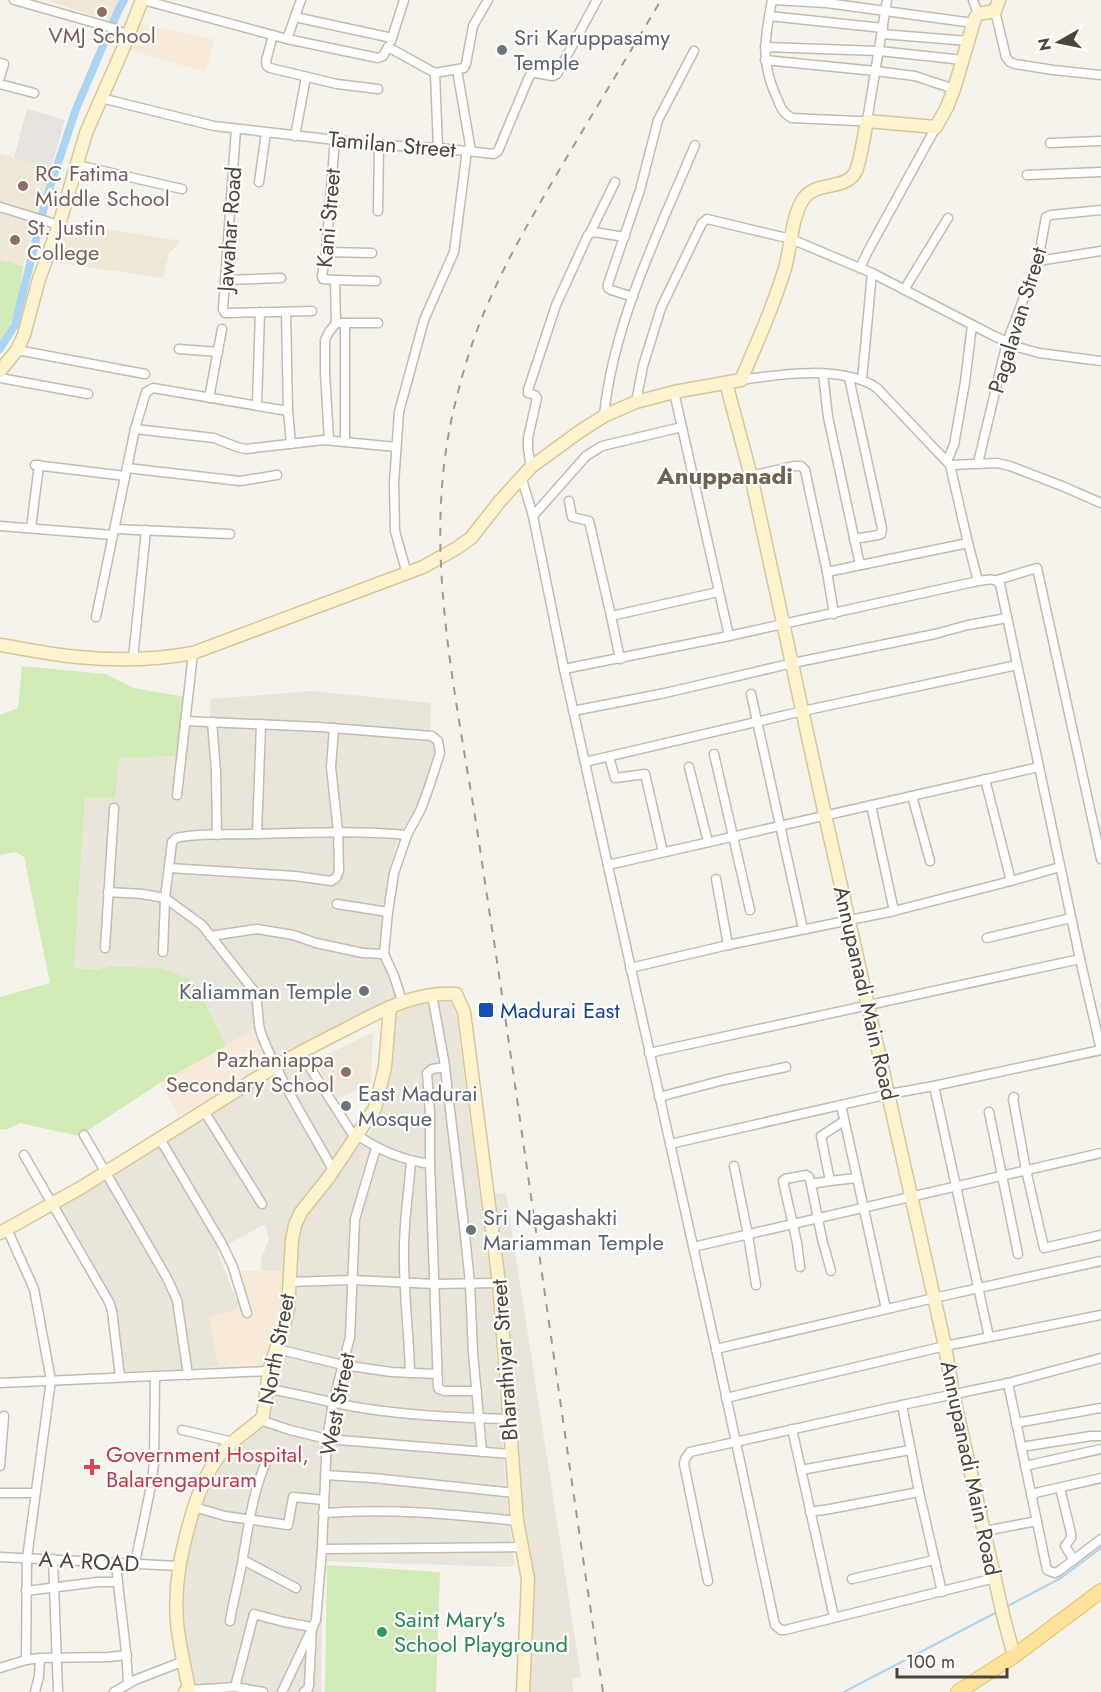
<svg xmlns="http://www.w3.org/2000/svg" width="1101" height="1692" font-family="Jost,sans-serif">
  <style>
    .residential { fill: #eae5da }
    .commercial { fill: #f7ead8 }
    .industrial { fill: #e6e2dd }
    .education { fill: #efe8d6 }
    .green { fill: #d2eab5 }
    .lines { fill: none; stroke-linecap: round; stroke-linejoin: round }
    .stream { stroke: #a9d4f2; stroke-width: 2 }
    .canal { stroke: #a9d4f2; stroke-width: 8 }
    .street-casing { stroke: #c2bbae; stroke-width: 11 }
    .secondary-casing { stroke: #d6c79b; stroke-width: 15 }
    .primary-casing { stroke: #e6c16a; stroke-width: 16 }
    .street { stroke: #fff; stroke-width: 8 }
    .secondary { stroke: #fff3cd; stroke-width: 12 }
    .primary { stroke: #ffe39c; stroke-width: 14 }
    .rail { stroke: #9a9a9a; stroke-width: 2; stroke-dasharray: 8 8; stroke-linecap: butt }
    .education-dot { fill: #8d6e63; stroke: #fff; stroke-width: 2 }
    .worship-dot { fill: #6b7280; stroke: #fff; stroke-width: 2 }
    .transit-dot { fill: #1a4fb4; stroke: #fff; stroke-width: 2 }
    .health-dot { fill: #e0444e; stroke: #fff; stroke-width: 2 }
    .leisure-dot { fill: #2e9e5b; stroke: #fff; stroke-width: 2 }
    .labels { text-anchor: middle; dominant-baseline: central; stroke-width: 4.5; stroke-linejoin: round; paint-order: stroke }
    .education-label { font-size: 22px; fill: #785e54; stroke: #fff; text-anchor: start }
    .worship-label { font-size: 22px; fill: #5b616d; stroke: #fff; text-anchor: start }
    .street-label { font-size: 22px; fill: #4b4439; stroke: #fff }
    .transit-label { font-size: 22px; fill: #164399; stroke: #fff; text-anchor: start }
    .health-label { font-size: 22px; fill: #be3a42; stroke: #fff; text-anchor: start }
    .leisure-label { font-size: 22px; fill: #27864d; stroke: #fff; text-anchor: start }
    .neighbourhood-label { font-size: 24px; font-weight: bold; fill: #6e6250; stroke: #fff }
  </style>
  <rect width="100%" height="100%" fill="#f6f3ec"/>
  <!-- residential -->
  <g class="residential">
    <polygon points="312,691 431,703 430,739 434,742 435,753 427,786 418,804 398,838 391,866 381,939 382,953 398,995 396,999 280,1056 272,1063 253,1030 226,1046 201,994 190,979 162,968 110,966 96,970 74,969 85,798 118,758 180,756 185,725 209,725 211,699"/>
    <polygon points="453,998 458,1028 491,1281 505,1478 514,1565 510,1567 323,1561 321,1692 194,1692 183,1640 181,1602 184,1556 193,1526 207,1489 225,1460 250,1438 263,1422 286,1343 295,1296 297,1239 302,1220 320,1191 355,1152 371,1131 380,1109 393,1007 397,1004"/>
    <polygon points="299,1055 354,1140 300,1203 293,1217 286,1235 284,1271 261,1271 261,1259 269,1239 265,1224 217,1250 240,1309 210,1318 219,1367 124,1372 113,1303 103,1281 59,1206"/>
    <polygon points="506,1193 581,1677 572,1678 573,1692 526,1692 529,1583 491,1195"/>
  </g>
  <!-- commercial -->
  <g class="commercial">
    <polygon points="134,22 215,40 205,72 123,48"/>
    <polygon points="253,1030 272,1063 179,1116 160,1083"/>
    <polygon points="239,1271 287,1271 284,1313 266,1366 219,1367 209,1317 248,1306"/>
  </g>
  <!-- industrial -->
  <polygon class="industrial" points="27,109 65,120 51,168 14,158"/>
  <!-- education -->
  <g class="education">
    <polygon points="46,0 127,0 118,24"/>
    <polygon points="0,154 51,168 37,214 0,204"/>
    <polygon points="0,210 36,220 23,266 0,260"/>
    <polygon points="63,222 181,241 169,253 163,278 53,262"/>
    <polygon points="373,1032 371,1083 338,1099 314,1061"/>
  </g>
  <!-- green -->
  <g class="green">
    <path d="M0,260L23,266C20,293 16,320 0,343Z"/>
    <polygon points="22,666 105,674 134,688 186,697 180,756 119,758 115,798 85,798 74,968 96,970 110,966 162,968 190,979 201,994 226,1046 160,1083 79,1136 20,1123 6,1130 0,1129 0,997 50,983 24,857 16,852 0,855 0,715 18,708"/>
    <polygon points="327,1565 440,1572 436,1692 325,1692"/>
  </g>
  <g class="lines">
    <!-- stream -->
    <g class="stream">
      <polyline points="1006,1607 1061,1578 1101,1548"/>
      <polyline points="844,1692 999,1611"/>
    </g>
    <!-- canal -->
    <polyline class="canal" points="0,349 15,325 46,199 76,109 117,13 124,0"/>
    <defs>
      <g id="street">
        <polyline points="14,0 113,28 127,35"/>
        <polyline points="143,0 287,39 378,58 383,56 388,47 435,73"/>
        <path d="M772,0C765,38 760,60 776,96C780,106 783,114 792,118L857,121H867L887,0"/>
        <polyline points="772,0 827,3 973,23"/>
        <polyline points="973,0 978,14"/>
        <polyline points="995,11 1006,57 1010,62 1015,64 1053,70 1101,75"/>
        <polyline points="769,16 883,28"/>
        <polyline points="295,17 392,38"/>
        <polyline points="882,34 968,41"/>
        <polyline points="273,35 266,61 267,66 270,68 337,84 378,89"/>
        <polyline points="287,39 301,0"/>
        <polyline points="391,41 404,0"/>
        <polyline points="765,47 879,51 963,60"/>
        <polyline points="765,60 875,71 915,76 954,89"/>
        <polyline points="0,63 4,64 0,77"/>
        <polyline points="457,70 471,151"/>
        <polyline points="0,84 34,93"/>
        <polyline points="101,98 214,126 379,145 438,148 494,154 498,151 529,77 532,73 535,73 553,76 557,74 597,0"/>
        <polyline points="236,129 223,309 225,313 228,313 312,311"/>
        <polyline points="295,136 306,77"/>
        <polyline points="335,139 326,252 322,276 323,279 335,280 336,323"/>
        <polyline points="1050,143 1101,141"/>
        <polyline points="438,148 435,73 464,68 466,64 473,26 488,0"/>
        <polyline points="77,165 182,189"/>
        <polyline points="1027,175 1101,172"/>
        <polyline points="259,182 266,133"/>
        <polyline points="0,207 59,225"/>
        <polyline points="378,211 379,145"/>
        <polyline points="590,233 615,182"/>
        <polyline points="326,252 372,253"/>
        <polyline points="1038,261 1101,251"/>
        <polyline points="860,268 868,251 936,127"/>
        <polyline points="225,280 281,278"/>
        <polyline points="335,280 376,281"/>
        <polyline points="904,290 948,218"/>
        <polyline points="633,297 611,290 608,288 608,284 640,190 658,120 694,51"/>
        <polyline points="286,312 288,411"/>
        <polyline points="339,323 378,323"/>
        <polyline points="1007,344 1039,353 1101,361"/>
        <polyline points="179,349 218,352"/>
        <polyline points="17,350 145,374"/>
        <polyline points="823,374 828,417 860,565"/>
        <polyline points="0,378 88,394"/>
        <polyline points="849,378 882,528 881,534 878,535 854,539"/>
        <path d="M741,380C779,374 843,365 877,388L950,465L997,463L1010,466L1062,486L1101,503"/>
        <polyline points="862,380 872,273"/>
        <polyline points="674,392 729,636"/>
        <polyline points="209,398 222,329"/>
        <polyline points="636,402 643,366 661,308 702,223 707,219 791,239 872,273 994,336 1007,342"/>
        <polyline points="257,406 260,312"/>
        <path d="M604,416C613,323 659,231 695,145"/>
        <polyline points="135,429 146,392 153,388 288,411 291,444"/>
        <polyline points="329,440 325,373 325,340 329,332 336,323"/>
        <polyline points="345,442 345,323"/>
        <polyline points="947,461 954,445 965,382 972,325"/>
        <polyline points="978,463 1007,342 1038,261 1046,217 1051,215 1101,210"/>
        <polyline points="35,465 125,476"/>
        <polyline points="531,467 528,449 528,438 537,398 535,395 528,393 528,390 556,305 588,235 593,232 625,237"/>
        <polyline points="127,468 240,481 277,475"/>
        <polyline points="521,476 533,516 564,669 716,1349 775,1625 781,1630 785,1630 995,1578"/>
        <polyline points="751,476 794,466 801,466 805,470 827,572 834,614"/>
        <polyline points="569,501 572,517 589,521 611,616 718,592"/>
        <polyline points="533,516 586,456 602,446 682,427"/>
        <polyline points="0,526 113,535 135,429 214,438 237,447 246,449 324,440 396,447"/>
        <polyline points="31,528 39,465"/>
        <polyline points="114,529 230,534"/>
        <polyline points="827,572 968,543"/>
        <polyline points="407,574 395,531 394,483 399,412 424,320 454,252 467,150"/>
        <polyline points="997,580 1037,568 1101,859"/>
        <polyline points="611,616 620,659"/>
        <polyline points="96,617 113,535"/>
        <polyline points="133,659 146,530"/>
        <polyline points="564,669 729,636 978,581"/>
        <polyline points="751,694 803,929"/>
        <polyline points="573,711 665,693 793,663 935,634 968,625 1007,618"/>
        <polyline points="185,721 320,727 432,736 438,741 440,753 429,787 421,809 407,835 394,873 388,912 384,954 394,976 402,1001"/>
        <polyline points="212,722 216,771 217,835"/>
        <polyline points="714,754 750,910"/>
        <polyline points="609,757 615,778 645,774 663,852"/>
        <polyline points="585,762 803,711 1017,665"/>
        <polyline points="689,767 708,842"/>
        <polyline points="177,795 193,653"/>
        <polyline points="912,796 930,861"/>
        <polyline points="871,805 894,911"/>
        <polyline points="257,834 261,724"/>
        <polyline points="608,865 1039,767"/>
        <polyline points="169,868 295,876 331,881 336,878 339,871 338,831 331,767 334,728"/>
        <polyline points="716,879 728,945"/>
        <polyline points="1011,881 1060,867"/>
        <path d="M108,892L142,894L165,898L202,925L254,991C260,1005 256,1022 262,1036C281,1083 309,1126 333,1170"/>
        <polyline points="337,904 388,912"/>
        <polyline points="210,936 257,929 293,935 316,943 363,953 384,954"/>
        <polyline points="987,938 1071,918"/>
        <polyline points="105,948 114,808"/>
        <path d="M163,952L165,898L172,842L176,838C198,833 227,835 250,834C303,833 354,830 407,835"/>
        <polyline points="1080,959 1101,1050"/>
        <polyline points="630,968 728,945 894,911 1011,881 985,779"/>
        <polyline points="432,995 444,1060 464,1226 470,1283 473,1353 482,1452"/>
        <polyline points="300,1052 355,1138"/>
        <path d="M649,1053L1080,959L1000,584C994,577 987,580 978,581L968,543L950,465"/>
        <polyline points="934,1086 1101,1050"/>
        <polyline points="659,1097 724,1080 786,1067"/>
        <polyline points="1014,1097 1013,1099 1026,1170 1044,1248 1101,1235"/>
        <polyline points="841,1105 886,1309"/>
        <polyline points="204,1111 262,1204"/>
        <polyline points="989,1112 1018,1254"/>
        <polyline points="844,1121 821,1136 830,1181 856,1178"/>
        <polyline points="84,1135 167,1278 177,1300 188,1375"/>
        <path d="M357,1135C380,1151 402,1160 430,1164L438,1387L439,1389L444,1391H477"/>
        <polyline points="160,1139 222,1244 233,1267 247,1313"/>
        <polyline points="670,1144 889,1094 934,1086 989,1337"/>
        <polyline points="24,1155 109,1302 112,1311 120,1377"/>
        <polyline points="430,1164 430,1114 427,1073 432,1069 445,1067"/>
        <polyline points="734,1166 748,1235 756,1285"/>
        <polyline points="811,1184 830,1181"/>
        <polyline points="7,1229 34,1289 51,1380 27,1558 26,1660"/>
        <polyline points="693,1247 1101,1153"/>
        <polyline points="800,1267 797,1243 783,1181 785,1179 806,1175 809,1177 811,1184 822,1239 831,1271"/>
        <polyline points="289,1282 352,1280 435,1284 499,1283"/>
        <polyline points="277,1349 343,1365 391,1372 437,1374"/>
        <polyline points="716,1349 934,1298 1101,1261"/>
        <path d="M410,1373C409,1331 403,1290 404,1248C404,1219 409,1190 411,1161"/>
        <polyline points="0,1383 269,1371"/>
        <polyline points="1008,1383 1047,1570 1055,1573 1059,1571 1101,1539"/>
        <path d="M268,1389C300,1394 331,1403 362,1408C410,1416 461,1418 509,1419"/>
        <polyline points="726,1398 945,1346 1101,1315"/>
        <polyline points="902,1405 919,1492 942,1592"/>
        <polyline points="260,1420 290,1430 327,1439 511,1454"/>
        <polyline points="1016,1423 1101,1408"/>
        <polyline points="792,1429 834,1617"/>
        <polyline points="182,1430 233,1442"/>
        <polyline points="1021,1447 1091,1436 1101,1436"/>
        <polyline points="0,1466 4,1416"/>
        <polyline points="1025,1466 1101,1449"/>
        <polyline points="801,1470 910,1450"/>
        <polyline points="325,1475 373,1478 514,1493"/>
        <polyline points="1060,1488 1071,1533 1071,1538 1065,1546 1074,1560"/>
        <polyline points="0,1493 35,1493"/>
        <polyline points="1031,1494 1101,1478"/>
        <polyline points="194,1507 225,1516 288,1525 293,1497 324,1500"/>
        <polyline points="810,1512 830,1509 919,1492"/>
        <path d="M323,1513C388,1508 452,1514 517,1521"/>
        <polyline points="985,1531 1037,1521"/>
        <polyline points="322,1549 523,1547"/>
        <polyline points="0,1557 178,1566"/>
        <polyline points="53,1559 58,1692"/>
        <polyline points="243,1560 296,1588"/>
        <path d="M116,1562C119,1603 127,1643 128,1684"/>
        <polyline points="135,1563 151,1486 154,1463 155,1376"/>
        <polyline points="852,1579 934,1560"/>
        <polyline points="708,1581 684,1464 685,1459 690,1452 902,1405 1008,1383 1101,1358"/>
        <polyline points="26,1591 98,1582 117,1582"/>
        <path d="M230,1621C233,1600 240,1579 243,1557C249,1524 253,1489 268,1458"/>
        <polyline points="0,1668 26,1660 40,1658 109,1657 127,1655"/>
        <polyline points="235,1687 254,1614 284,1622 312,1627 309,1685 308,1689 304,1692"/>
        <polyline points="189,1690 235,1687 263,1692"/>
        <polyline points="35,1692 39,1676 40,1658"/>
        <polyline points="114,1692 135,1680 184,1661"/>
        <polyline points="282,1692 316,1620 322,1549 327,1439 333,1403 350,1337 355,1219 376,1148"/>
      </g>
      <g id="secondary">
        <polyline points="0,371 17,350 24,335 39,279 59,225 86,133 122,51 142,0"/>
        <polyline points="726,383 751,476 825,815 945,1346 953,1394 1003,1615 1014,1656"/>
        <path d="M0,645C26,649 52,655 78,657C116,661 155,660 193,653L423,567L457,548L471,538L500,501L531,467L579,432L604,416L636,402L674,392L741,380C757,343 773,307 785,268C791,247 791,221 802,201C815,179 846,192 856,171C861,158 864,135 867,121L936,127L947,107L954,89L975,18L978,14L995,11L999,0"/>
        <path d="M0,1233L82,1187L276,1066C299,1053 322,1041 346,1029C381,1011 415,991 456,994L464,1012L499,1283L517,1521L528,1579L523,1692"/>
        <path d="M185,1692L189,1690C185,1668 179,1645 177,1622C174,1583 181,1552 192,1514C198,1494 206,1473 219,1456C230,1442 246,1432 260,1420L263,1416L269,1371L285,1322L288,1309L292,1240L295,1225L301,1212L329,1177L375,1108L385,1067L390,1007"/>
      </g>
      <polyline id="primary" points="958,1692 1014,1656 1101,1591"/>
    </defs>
    <!-- street casing -->
    <use href="#street" class="street-casing"/>
    <!-- secondary casing -->
    <use href="#secondary" class="secondary-casing"/>
    <!-- primary casing -->
    <use href="#primary" class="primary-casing"/>
    <!-- street -->
    <use href="#street" class="street"/>
    <!-- secondary -->
    <use href="#secondary" class="secondary"/>
    <!-- primary -->
    <use href="#primary" class="primary"/>
    <!-- rail -->
    <path class="rail" d="M603,1692C565,1442 531,1191 494,941C485,886 478,830 468,775C448,653 425,531 454,408C463,371 474,333 490,299C510,253 536,210 561,167C594,111 628,56 661,0"/>
  </g>
  <!-- markers -->
  <g class="education-dot">
    <circle cx="102" cy="12" r="6"/>
    <circle cx="23" cy="186" r="6"/>
    <circle cx="15" cy="240" r="6"/>
    <circle cx="346" cy="1072" r="6"/>
  </g>
  <g class="worship-dot">
    <circle cx="502" cy="50" r="6"/>
    <circle cx="364" cy="991" r="6"/>
    <circle cx="346" cy="1106" r="6"/>
    <circle cx="471" cy="1230" r="6"/>
  </g>
  <rect class="transit-dot" x="478" y="1002" width="16" height="16" rx="3"/>
  <path class="health-dot" d="M89 1458h6v6h6v6h-6v6h-6v-6h-6v-6h6z"/>
  <circle class="leisure-dot" cx="382" cy="1632" r="6"/>
  <g class="labels">
    <!-- education labels -->
    <g class="education-label">
      <text x="102" y="35" text-anchor="middle">VMJ School</text>
      <text x="35" y="173">RC Fatima<tspan x="35" dy="25">Middle School</tspan></text>
      <text x="27" y="227">St. Justin<tspan x="27" dy="25">College</tspan></text>
      <text x="334" y="1059" text-anchor="end">Pazhaniappa<tspan x="334" dy="25">Secondary School</tspan></text>
    </g>
    <!-- worship labels -->
    <g class="worship-label">
      <text x="514" y="37">Sri Karuppasamy<tspan x="514" dy="25">Temple</tspan></text>
      <text x="352" y="991" text-anchor="end">Kaliamman Temple</text>
      <text x="358" y="1093">East Madurai<tspan x="358" dy="25">Mosque</tspan></text>
      <text x="483" y="1217">Sri Nagashakti<tspan x="483" dy="25">Mariamman Temple</tspan></text>
    </g>
    <!-- street labels -->
    <g class="street-label">
      <text transform="translate(392 144) rotate(5)">Tamilan Street</text>
      <text transform="translate(328 218) rotate(-85)">Kani Street</text>
      <text transform="translate(229 229) rotate(-86)">Jawahar Road</text>
      <text transform="translate(1017 320) rotate(-73)">Pagalavan Street</text>
      <text transform="translate(866 993) rotate(77)">Annupanadi Main Road</text>
      <text transform="translate(276 1349) rotate(-79)">North Street</text>
      <text transform="translate(504 1360) rotate(-94)">Bharathiyar Street</text>
      <text transform="translate(337 1404) rotate(-79)">West Street</text>
      <text transform="translate(971 1468) rotate(78)">Annupanadi Main Road</text>
      <text transform="translate(89 1561) rotate(3)">A A ROAD</text>
    </g>
    <!-- transit labels -->
    <g class="transit-label">
      <text x="500" y="1010">Madurai East</text>
    </g>
    <!-- health labels -->
    <g class="health-label">
      <text x="106" y="1454">Government Hospital,<tspan x="106" dy="25">Balarengapuram</tspan></text>
    </g>
    <!-- leisure labels -->
    <g class="leisure-label">
      <text x="394" y="1619">Saint Mary's<tspan x="394" dy="25">School Playground</tspan></text>
    </g>
    <!-- neighbourhood labels -->
    <g class="neighbourhood-label">
      <text x="725" y="475">Anuppanadi</text>
    </g>
  </g>
  <!-- north arrow -->
  <g transform="translate(1059 42) rotate(261)" stroke="#ffffff" stroke-width="4.5" paint-order="stroke">
  <path d="M0-4.5L10 22L0 15L-10 22Z" fill="#4b4439"/>
  <text y="-9" font-size="16" font-weight="bold" text-anchor="middle" fill="#4b4439">N</text>
  </g>
  <!-- scale -->
  <path d="M897 1668v9h110v-9" fill="none" stroke="#4b4439" stroke-width="3"/>
  <text x="906" y="1668" font-size="18" fill="#4b4439" stroke="#ffffff" stroke-width="4.5" paint-order="stroke">100 m</text>
</svg>
